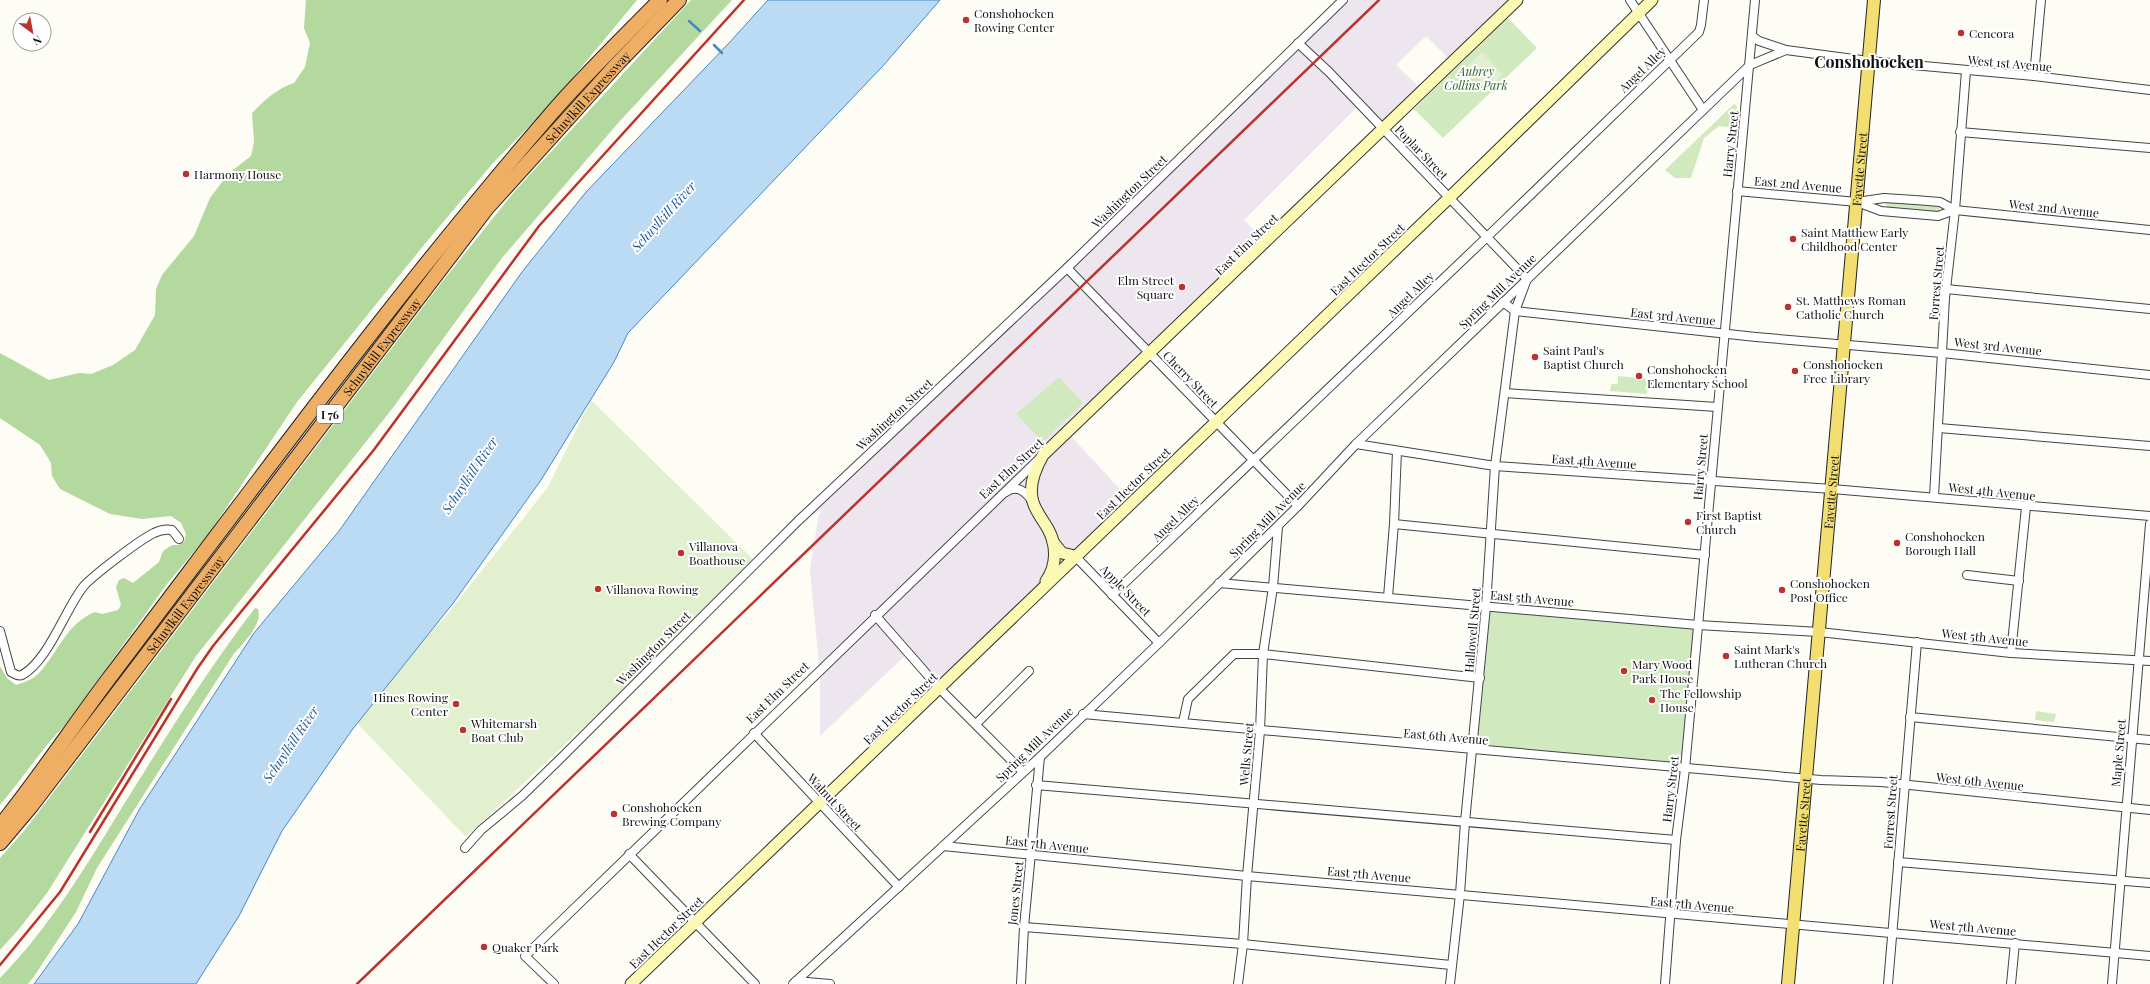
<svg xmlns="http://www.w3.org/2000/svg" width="2150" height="984" font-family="'Playfair Display',serif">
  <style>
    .industrial { fill: #eee6ee }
    .green { fill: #d1e9bf }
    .forest { fill: #b4d99e }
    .pitch { fill: #e2f0d0 }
    .water { fill: #bbdaf4; stroke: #4589c8 }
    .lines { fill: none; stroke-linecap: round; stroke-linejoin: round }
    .stream { stroke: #4589c8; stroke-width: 2.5 }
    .street-casing { stroke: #444; stroke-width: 10 }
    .secondary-casing { stroke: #333; stroke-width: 13 }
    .primary-casing { stroke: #222; stroke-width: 14 }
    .highway-casing { stroke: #222; stroke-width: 16 }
    .street { stroke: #fff; stroke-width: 8 }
    .secondary { stroke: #fbf9b3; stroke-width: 11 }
    .primary { stroke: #f2de71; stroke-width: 12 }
    .highway { stroke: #eeae63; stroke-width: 14 }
    .rail { stroke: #bc332d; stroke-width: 2.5 }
    .poi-dot { fill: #bc332d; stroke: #fff; stroke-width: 1.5 }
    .labels { text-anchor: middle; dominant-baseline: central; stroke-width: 4; stroke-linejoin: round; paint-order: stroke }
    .shield { fill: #fff; stroke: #585858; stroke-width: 1 }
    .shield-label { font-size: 11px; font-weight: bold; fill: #111 }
    .poi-label { font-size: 12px; fill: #111; stroke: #fff; text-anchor: start }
    .street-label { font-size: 12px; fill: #111; stroke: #fff }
    .park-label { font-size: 12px; font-style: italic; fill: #2b6722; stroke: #fff }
    .water-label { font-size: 13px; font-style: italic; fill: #1e5b9e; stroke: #fff }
    .district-label { font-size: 16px; font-weight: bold; fill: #111; stroke: #fff }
  </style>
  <rect width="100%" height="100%" fill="#fefdf5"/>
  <!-- industrial -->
  <polygon class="industrial" points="1343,0 1517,0 1452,62 1426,36 1396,65 1423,91 1384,129 1358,106 1244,220 1266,242 1067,432 1132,502 939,688 908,653 820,736 820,676 810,569 818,518 821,511 798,521"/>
  <!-- green -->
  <g class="green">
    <polygon points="1508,18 1537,48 1443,138 1414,109"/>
    <polygon points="1734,104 1737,106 1734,128 1719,126 1704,138 1691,178 1675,178 1665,170"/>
    <polygon points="1887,200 1937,205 1940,210 1937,214 1886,210"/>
    <polygon points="1618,376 1649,379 1647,394 1610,391 1611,384 1618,384"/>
    <polygon points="1059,377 1083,403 1043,442 1016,414"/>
    <polygon points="1486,606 1698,625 1685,769 1473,750"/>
    <polygon points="2036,711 2056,714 2054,722 2035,720"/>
  </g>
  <!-- forest -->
  <g class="forest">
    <path d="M306,0H637L551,104L493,163L428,240L297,402L208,535L167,584L66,724C42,748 22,779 0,805V666L7,678L16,685C25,682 34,679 40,672C58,652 68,622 95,612L102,614L118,610L121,605L116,587L119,580L124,578L133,583L159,562L163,551L172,545H178L184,542L186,534L181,523L171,516L142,519L110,514L60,489L52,476L51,463L40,445L0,418V353L49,380L79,373L91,374L113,365L135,350L155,315L156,289L162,275L194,236L210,198L228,174L251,156L254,142L252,113C265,100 276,89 294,83L305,67L310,43L304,28Z"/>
    <polygon points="691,0 732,0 619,122 502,258 392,409 196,656 47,893 19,929 0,950 0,858 24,831 442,282 514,192"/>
    <path d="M255,608L258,609C263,625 243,643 233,655L97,868L76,912L35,975L28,984H0V978C49,928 85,868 121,809C164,740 206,672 255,608Z"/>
  </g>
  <!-- pitch -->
  <g class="pitch">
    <polygon points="1482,52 1503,75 1488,89 1467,67"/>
    <polygon points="591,400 756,562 699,619 466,837 357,723 413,651 446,616 548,487"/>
  </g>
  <!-- water -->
  <polygon class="water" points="768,0 940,0 882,67 628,333 614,362 541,480 454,602 352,730 282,831 239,916 196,984 34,984 78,924 139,810 254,633 339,531 522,272 586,192 729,43"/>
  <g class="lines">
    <!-- stream -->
    <g class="stream">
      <polyline points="689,21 700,31"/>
      <polyline points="714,45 722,53"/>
    </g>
    <defs>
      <g id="street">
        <polyline points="1630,0 1703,110"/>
        <polyline points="1752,36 1759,41 1786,50"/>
        <polyline points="1298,43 1329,72 1527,279 1515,311 1495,466 1486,606 1465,822 1460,894 1450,984"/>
        <polyline points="2034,76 2041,0"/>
        <polyline points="1960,132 2150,148"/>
        <polyline points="1737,191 1857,202 1881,211 1938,216 1955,210"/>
        <polyline points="1857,202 1884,198 1915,200 1940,202 1955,210 2150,230"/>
        <polyline points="1067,268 1298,506"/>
        <polyline points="1946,289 2150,309"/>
        <polyline points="1503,302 1515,311 1756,337 1942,353 2150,375"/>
        <polyline points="1505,393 1717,407"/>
        <polyline points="1939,428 2150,446"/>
        <polyline points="1356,444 1495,466 1832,489 2150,516"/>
        <path d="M1006,492C1017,484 1026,492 1032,501"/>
        <polyline points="1934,497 1945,298 1955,210 1966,71"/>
        <polyline points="1394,524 1705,555"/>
        <polyline points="1075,556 1159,643"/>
        <polyline points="1967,575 2019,581"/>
        <polyline points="1219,583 1698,625 1819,632 2011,653 2150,661"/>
        <polyline points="1112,595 1487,237 1699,32 1701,25 1704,0"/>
        <polyline points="1388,597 1394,524 1397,451"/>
        <polyline points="875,615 939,688 1023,772"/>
        <path d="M0,631L11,672C15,674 18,677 22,675C48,661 65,610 83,587C92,576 141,539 154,533C160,530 166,529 172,530L179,539"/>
        <polyline points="2011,653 2026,507"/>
        <polyline points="1083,714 1821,780 1881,782 2150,810"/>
        <polyline points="1910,717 2150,740"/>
        <polyline points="1183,722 1188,699 1234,654 1263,654 1480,678"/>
        <polyline points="976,724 1029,671"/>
        <polyline points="754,733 899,887"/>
        <polyline points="1036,785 1676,840"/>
        <polyline points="943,846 1247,876 2150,956"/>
        <polyline points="465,848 481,830 522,796 562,757 798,521 1067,268 1343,0"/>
        <polyline points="629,854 755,984"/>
        <polyline points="1898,862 2150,883"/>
        <polyline points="1024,927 1243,944 1451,965"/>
        <polyline points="796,981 830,984"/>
        <polyline points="554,984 525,956 1039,459"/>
        <polyline points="793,984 1040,757 1159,643 1298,506 1356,444 1750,65 1786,50 1869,61 2034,76 2150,90"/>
        <polyline points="1021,984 1024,927 1040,757"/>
        <polyline points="1238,984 1243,944 1247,876 1260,731 1263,654 1273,587 1278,527"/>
        <polyline points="1665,984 1676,840 1685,769 1755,0"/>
        <polyline points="1888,984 1917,642"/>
        <polyline points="2011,984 2015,943"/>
        <polyline points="2112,984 2150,524"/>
      </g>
      <g id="secondary">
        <polyline points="1053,542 1062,553 1075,556"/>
        <path d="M1046,581C1057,566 1057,545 1048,529C1043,520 1036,512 1033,502C1028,486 1035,469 1043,455L1517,0"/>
        <polyline points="631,984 1449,198 1652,0"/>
      </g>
      <g id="primary">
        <path id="s1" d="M1788,984L1874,0"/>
      </g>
      <g id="highway">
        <path d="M0,826C38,779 71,729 107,681C252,490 393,296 550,115C584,75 623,38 660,0"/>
        <path id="s2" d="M0,843L32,805L487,208L618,63L679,0"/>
      </g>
    </defs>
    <!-- street casing -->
    <use href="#street" class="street-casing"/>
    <!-- secondary casing -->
    <use href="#secondary" class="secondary-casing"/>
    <!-- primary casing -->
    <use href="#primary" class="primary-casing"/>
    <!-- highway casing -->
    <use href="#highway" class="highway-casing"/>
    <!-- street -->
    <use href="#street" class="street"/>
    <!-- secondary -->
    <use href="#secondary" class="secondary"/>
    <!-- primary -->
    <use href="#primary" class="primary"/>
    <!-- highway -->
    <use href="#highway" class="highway"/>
    <!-- rail -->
    <g class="rail">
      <polyline points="90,832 171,699"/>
      <polyline points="0,965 60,892 197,669 213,646 373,451 539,226 744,0"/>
      <polyline points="357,984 1379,0"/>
    </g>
  </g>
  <!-- markers -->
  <g class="poi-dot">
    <circle cx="966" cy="20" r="4"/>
    <circle cx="1961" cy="33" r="4"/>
    <circle cx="186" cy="174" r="4"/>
    <circle cx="1793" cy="239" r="4"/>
    <circle cx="1182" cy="287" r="4"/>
    <circle cx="1788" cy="307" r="4"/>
    <circle cx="1535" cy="357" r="4"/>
    <circle cx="1795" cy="371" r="4"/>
    <circle cx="1639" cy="376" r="4"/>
    <circle cx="1688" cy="522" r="4"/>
    <circle cx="1897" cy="543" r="4"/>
    <circle cx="681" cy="553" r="4"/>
    <circle cx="598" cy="589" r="4"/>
    <circle cx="1782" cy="590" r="4"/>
    <circle cx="1726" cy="656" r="4"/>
    <circle cx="1624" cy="671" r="4"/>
    <circle cx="1652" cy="700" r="4"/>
    <circle cx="456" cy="704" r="4"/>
    <circle cx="463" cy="730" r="4"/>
    <circle cx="614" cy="814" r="4"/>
    <circle cx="484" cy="947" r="4"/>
  </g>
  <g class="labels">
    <!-- shield labels -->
    <rect class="shield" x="317" y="405" width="26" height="18" rx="3"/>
    <g class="shield-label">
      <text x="330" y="414">I 76</text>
    </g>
    <!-- poi labels -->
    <g class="poi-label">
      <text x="974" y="13">Conshohocken<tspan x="974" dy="14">Rowing Center</tspan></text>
      <text x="1969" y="33">Cencora</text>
      <text x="194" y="174">Harmony House</text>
      <text x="1801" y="232">Saint Matthew Early<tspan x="1801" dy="14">Childhood Center</tspan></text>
      <text x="1174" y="280" text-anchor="end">Elm Street<tspan x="1174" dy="14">Square</tspan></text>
      <text x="1796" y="300">St. Matthews Roman<tspan x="1796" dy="14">Catholic Church</tspan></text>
      <text x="1543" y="350">Saint Paul's<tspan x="1543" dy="14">Baptist Church</tspan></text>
      <text x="1803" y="364">Conshohocken<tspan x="1803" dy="14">Free Library</tspan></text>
      <text x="1647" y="369">Conshohocken<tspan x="1647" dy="14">Elementary School</tspan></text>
      <text x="1696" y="515">First Baptist<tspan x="1696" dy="14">Church</tspan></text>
      <text x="1905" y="536">Conshohocken<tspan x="1905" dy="14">Borough Hall</tspan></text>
      <text x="689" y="546">Villanova<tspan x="689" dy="14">Boathouse</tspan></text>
      <text x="1790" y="583">Conshohocken<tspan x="1790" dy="14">Post Office</tspan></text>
      <text x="606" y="589">Villanova Rowing</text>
      <text x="1734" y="649">Saint Mark's<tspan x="1734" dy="14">Lutheran Church</tspan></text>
      <text x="1632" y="664">Mary Wood<tspan x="1632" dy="14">Park House</tspan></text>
      <text x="1660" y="693">The Fellowship<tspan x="1660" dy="14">House</tspan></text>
      <text x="448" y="697" text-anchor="end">Hines Rowing<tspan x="448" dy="14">Center</tspan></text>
      <text x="471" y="723">Whitemarsh<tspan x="471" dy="14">Boat Club</tspan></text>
      <text x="622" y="807">Conshohocken<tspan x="622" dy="14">Brewing Company</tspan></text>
      <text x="492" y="947">Quaker Park</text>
    </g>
    <!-- street labels -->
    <g class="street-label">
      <text transform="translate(2010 63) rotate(5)">West 1st Avenue</text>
      <text transform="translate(1642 69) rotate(-44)">Angel Alley</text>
      <text stroke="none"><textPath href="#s2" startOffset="950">Schuylkill Expressway</textPath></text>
      <text transform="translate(1730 144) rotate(-84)">Harry Street</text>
      <text transform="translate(1422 152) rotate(46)">Poplar Street</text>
      <text stroke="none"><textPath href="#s1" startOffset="818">Fayette Street</textPath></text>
      <text transform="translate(1798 184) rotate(5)">East 2nd Avenue</text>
      <text transform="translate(1129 191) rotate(-44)">Washington Street</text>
      <text transform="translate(2054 208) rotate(6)">West 2nd Avenue</text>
      <text transform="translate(1246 244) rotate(-44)">East Elm Street</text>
      <text transform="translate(1367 259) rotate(-44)">East Hector Street</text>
      <text transform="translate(1936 283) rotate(-85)">Forrest Street</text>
      <text transform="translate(1497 291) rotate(-44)">Spring Mill Avenue</text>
      <text transform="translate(1410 294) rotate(-44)">Angel Alley</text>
      <text transform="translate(1673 316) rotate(6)">East 3rd Avenue</text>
      <text transform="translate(1998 346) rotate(6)">West 3rd Avenue</text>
      <text stroke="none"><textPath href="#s2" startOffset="626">Schuylkill Expressway</textPath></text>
      <text transform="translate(1191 379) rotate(46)">Cherry Street</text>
      <text transform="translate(894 414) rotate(-43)">Washington Street</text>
      <text transform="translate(1594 461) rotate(4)">East 4th Avenue</text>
      <text transform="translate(1700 467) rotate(-85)">Harry Street</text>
      <text transform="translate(1011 468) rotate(-43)">East Elm Street</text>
      <text transform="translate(1133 483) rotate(-44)">East Hector Street</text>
      <text transform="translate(1992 491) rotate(6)">West 4th Avenue</text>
      <text stroke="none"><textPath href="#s1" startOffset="494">Fayette Street</textPath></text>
      <text transform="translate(1175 518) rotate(-44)">Angel Alley</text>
      <text transform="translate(1267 519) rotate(-45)">Spring Mill Avenue</text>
      <text transform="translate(1126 590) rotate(46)">Apple Street</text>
      <text transform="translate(1532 598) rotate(5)">East 5th Avenue</text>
      <text stroke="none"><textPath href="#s2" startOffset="302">Schuylkill Expressway</textPath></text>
      <text transform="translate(1472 630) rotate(-85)">Hallowell Street</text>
      <text transform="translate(1985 637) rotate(6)">West 5th Avenue</text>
      <text transform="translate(653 648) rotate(-45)">Washington Street</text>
      <text transform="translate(777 692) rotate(-44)">East Elm Street</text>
      <text transform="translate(900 708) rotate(-44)">East Hector Street</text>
      <text transform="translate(1446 736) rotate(5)">East 6th Avenue</text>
      <text transform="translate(1034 744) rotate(-44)">Spring Mill Avenue</text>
      <text transform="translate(2118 753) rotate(-85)">Maple Street</text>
      <text transform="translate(1246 754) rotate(-85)">Wells Street</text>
      <text transform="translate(1980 781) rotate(6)">West 6th Avenue</text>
      <text transform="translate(1670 789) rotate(-83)">Harry Street</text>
      <text transform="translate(835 802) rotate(47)">Walnut Street</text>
      <text transform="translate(1890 812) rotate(-86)">Forrest Street</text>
      <text stroke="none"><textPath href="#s1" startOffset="170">Fayette Street</textPath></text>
      <text transform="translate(1047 844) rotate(6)">East 7th Avenue</text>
      <text transform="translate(1369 874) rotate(5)">East 7th Avenue</text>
      <text transform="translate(1015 893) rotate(-84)">Jones Street</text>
      <text transform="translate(1692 904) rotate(5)">East 7th Avenue</text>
      <text transform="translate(1973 927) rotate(5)">West 7th Avenue</text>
      <text transform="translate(666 932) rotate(-44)">East Hector Street</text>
    </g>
    <!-- park labels -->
    <g class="park-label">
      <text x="1476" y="71">Aubrey<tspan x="1476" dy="14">Collins Park</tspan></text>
    </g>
    <!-- water labels -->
    <g class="water-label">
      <text transform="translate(663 216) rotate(-48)">Schuylkill River</text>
      <text transform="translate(469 475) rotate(-56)">Schuylkill River</text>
      <text transform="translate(290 744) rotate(-56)">Schuylkill River</text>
    </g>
    <!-- district labels -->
    <g class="district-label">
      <text x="1869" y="61">Conshohocken</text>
    </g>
  </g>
  <!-- north arrow -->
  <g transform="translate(32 32) rotate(148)"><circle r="19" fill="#ffffff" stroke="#a0a0a0"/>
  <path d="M0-3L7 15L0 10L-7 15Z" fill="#bc332d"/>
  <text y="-6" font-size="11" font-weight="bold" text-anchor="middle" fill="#111111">N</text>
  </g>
</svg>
